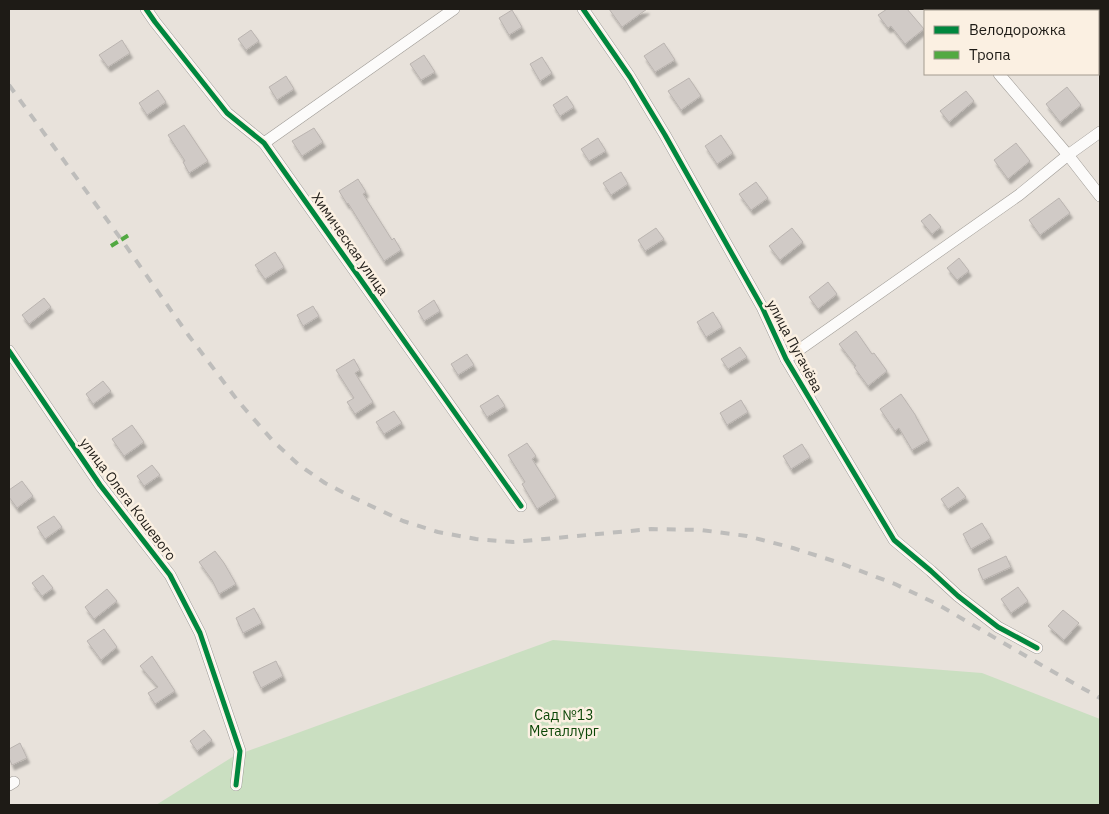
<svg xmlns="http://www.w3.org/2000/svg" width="1109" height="814" font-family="'IBM Plex Sans',sans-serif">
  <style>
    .green { fill: #cadfc1 }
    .building { fill: #d0cac6; stroke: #bab4b0; filter: url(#shadow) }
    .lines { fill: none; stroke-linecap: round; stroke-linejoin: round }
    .minor-casing { stroke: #9f9b96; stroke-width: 12 }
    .minor { stroke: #fcfbfa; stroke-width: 11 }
    .rail { stroke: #bebdbb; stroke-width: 4; stroke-dasharray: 9 9; stroke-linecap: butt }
    .quiet { stroke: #52a942; stroke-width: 4; stroke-dasharray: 8 4; stroke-linecap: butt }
    .cycleway-casing { stroke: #fbf0e2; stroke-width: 8 }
    .cycleway { stroke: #00873e; stroke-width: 5 }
    .labels { text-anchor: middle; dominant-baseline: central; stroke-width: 5; stroke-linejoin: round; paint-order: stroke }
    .street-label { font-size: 14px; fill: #1e1b16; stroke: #fbf0e2 }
    .park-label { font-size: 14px; fill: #0b4606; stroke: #fbf0e2 }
  </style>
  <defs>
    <filter id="shadow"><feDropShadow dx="2.5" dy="5" stdDeviation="1" flood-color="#0004"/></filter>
  </defs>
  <rect width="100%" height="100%" fill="#e8e2db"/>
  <!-- green -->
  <polygon class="green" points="553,640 982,673 1100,719 1100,805 156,805 234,756"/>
  <!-- building -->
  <g class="building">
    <polygon points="609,9 647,9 622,27"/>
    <polygon points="887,9 907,9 924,29 905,44 891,26 888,28 878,15"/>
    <polygon points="512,10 522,27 509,35 499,18"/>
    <polygon points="251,30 259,41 246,50 238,39"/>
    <polygon points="122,40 130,53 108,67 99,55"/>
    <polygon points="664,43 675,60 655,72 644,56"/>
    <polygon points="424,55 435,72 421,80 410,64"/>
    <polygon points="542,57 552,73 540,81 530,64"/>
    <polygon points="286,76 294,89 277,100 269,87"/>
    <polygon points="689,78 701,96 681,110 668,91"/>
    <polygon points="1067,87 1081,105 1060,122 1046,104"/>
    <polygon points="158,90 166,102 147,115 139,103"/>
    <polygon points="966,91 974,101 949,122 940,111"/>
    <polygon points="567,96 574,107 560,116 553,105"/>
    <polygon points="184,125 208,161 189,173 183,162 185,161 168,135"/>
    <polygon points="314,128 323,142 302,156 292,141"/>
    <polygon points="721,135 733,153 717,164 705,146"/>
    <polygon points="598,138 606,151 589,161 581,149"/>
    <polygon points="1016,143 1030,161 1008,179 994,160"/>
    <polygon points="621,172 628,184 611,195 603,183"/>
    <polygon points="358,179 366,192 363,194 392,240 394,238 401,250 384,261 348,203 347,204 339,191"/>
    <polygon points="756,182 768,198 751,210 739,194"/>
    <polygon points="1059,198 1070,213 1040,235 1029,220"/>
    <polygon points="930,214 941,227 932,234 921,221"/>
    <polygon points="656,228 664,239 645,251 638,240"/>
    <polygon points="792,228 803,242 780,260 769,246"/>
    <polygon points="275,252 284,267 265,279 255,265"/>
    <polygon points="959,258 969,271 957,280 947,268"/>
    <polygon points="828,282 837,294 818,309 809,297"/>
    <polygon points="44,298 51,307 29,324 22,315"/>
    <polygon points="434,300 440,311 424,321 418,311"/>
    <polygon points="313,306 319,316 303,326 297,315"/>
    <polygon points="713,312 722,327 706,337 697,322"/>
    <polygon points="856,331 872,354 874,353 887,371 868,386 854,367 856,366 839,344"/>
    <polygon points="740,347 747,357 728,369 721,359"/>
    <polygon points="467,354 474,365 458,375 451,364"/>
    <polygon points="354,359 360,370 355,373 373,402 355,414 347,402 354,398 336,370"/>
    <polygon points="103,381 111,391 93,404 86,394"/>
    <polygon points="901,394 916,416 916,417 929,440 912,450 899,428 895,431 880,409"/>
    <polygon points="498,395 505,406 487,417 480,406"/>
    <polygon points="741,400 748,412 727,425 720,413"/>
    <polygon points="394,411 402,423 384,434 376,422"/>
    <polygon points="132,425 144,442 124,456 112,439"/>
    <polygon points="527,443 536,456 532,459 556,497 537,509 522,484 525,482 508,455"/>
    <polygon points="802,444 810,457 791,469 783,456"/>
    <polygon points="152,465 160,475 144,486 137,476"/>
    <polygon points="22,481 33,496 17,508 9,497 9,490"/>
    <polygon points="958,487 966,497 948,509 941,499"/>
    <polygon points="54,516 62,527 45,539 37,527"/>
    <polygon points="982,523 991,538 971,549 963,534"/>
    <polygon points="215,551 224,563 236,584 219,594 212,580 199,562"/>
    <polygon points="1006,556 1011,567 983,580 978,569"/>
    <polygon points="43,575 53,588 42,596 32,583"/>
    <polygon points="1018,587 1028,601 1011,613 1001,599"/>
    <polygon points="107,589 117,601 94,619 85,607"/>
    <polygon points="254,608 262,623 243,633 236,618"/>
    <polygon points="1063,610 1079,623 1064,640 1048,626"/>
    <polygon points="104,629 117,647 101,660 87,641"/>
    <polygon points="152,656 175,691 155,704 148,693 158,687 140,666"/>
    <polygon points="276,661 283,676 261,688 253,672"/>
    <polygon points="204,730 212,740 197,751 190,741"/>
    <polygon points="20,743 27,758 12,765 9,758 9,749"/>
  </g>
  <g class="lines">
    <defs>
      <g id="minor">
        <polyline points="146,9 155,22 227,113 264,143 521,506"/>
        <polyline points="583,9 630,77 665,135 762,307 786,359 894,540 931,571 958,596 998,627 1037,648"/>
        <polyline points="945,9 947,11"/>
        <polyline points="999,74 1068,155 1100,196"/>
        <polyline points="264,143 454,9"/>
        <polyline points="9,351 100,485 170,575 200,633 240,751 236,785"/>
        <polyline points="786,359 1019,195 1068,155 1100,132"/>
        <polyline points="9,785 14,782"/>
      </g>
    </defs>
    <!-- minor casing -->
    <use href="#minor" class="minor-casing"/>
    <!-- minor -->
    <use href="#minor" class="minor"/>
    <!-- rail -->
    <polyline class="rail" points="9,85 121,239 189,336 238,401 273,441 299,465 325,483 350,496 403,521 438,532 476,539 513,542 651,529 701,530 747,536 793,548 837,562 895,584 937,604 1043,666 1100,698"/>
    <!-- quiet -->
    <polyline class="quiet" points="111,246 129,235"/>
    <defs>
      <g id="cycleway">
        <polyline points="146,9 155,22 227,113 264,143 521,506"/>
        <polyline points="583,9 630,77 665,135 762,307 786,359 894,540 931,571 958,596 998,627 1037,648"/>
        <polyline points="9,351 100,485 170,575 200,633 240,751 236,785"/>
      </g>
    </defs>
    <!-- cycleway casing -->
    <use href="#cycleway" class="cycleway-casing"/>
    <!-- cycleway -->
    <use href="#cycleway" class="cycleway"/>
  </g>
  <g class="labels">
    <!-- street labels -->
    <g class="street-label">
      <text transform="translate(350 244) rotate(55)">Химическая улица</text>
      <text transform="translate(795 346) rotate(62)">улица Пугачёва</text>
      <text transform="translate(128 499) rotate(53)">улица Олега Кошевого</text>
    </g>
    <!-- park labels -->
    <g class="park-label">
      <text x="564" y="715">Сад №13<tspan x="564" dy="16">Металлург</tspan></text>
    </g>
  </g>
  <!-- border -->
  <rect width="1109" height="814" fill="none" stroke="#1e1b16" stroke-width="20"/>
  <!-- legend -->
  <rect x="924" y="10" width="175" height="65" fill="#fbf0e2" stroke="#a39b90"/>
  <rect x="934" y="26" width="25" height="8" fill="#00873e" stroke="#a39b90"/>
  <text x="969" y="35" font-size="15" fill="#1e1b16">Велодорожка</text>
  <rect x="934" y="51" width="25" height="8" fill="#52a942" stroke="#a39b90"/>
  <text x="969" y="60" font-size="15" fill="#1e1b16">Тропа</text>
</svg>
